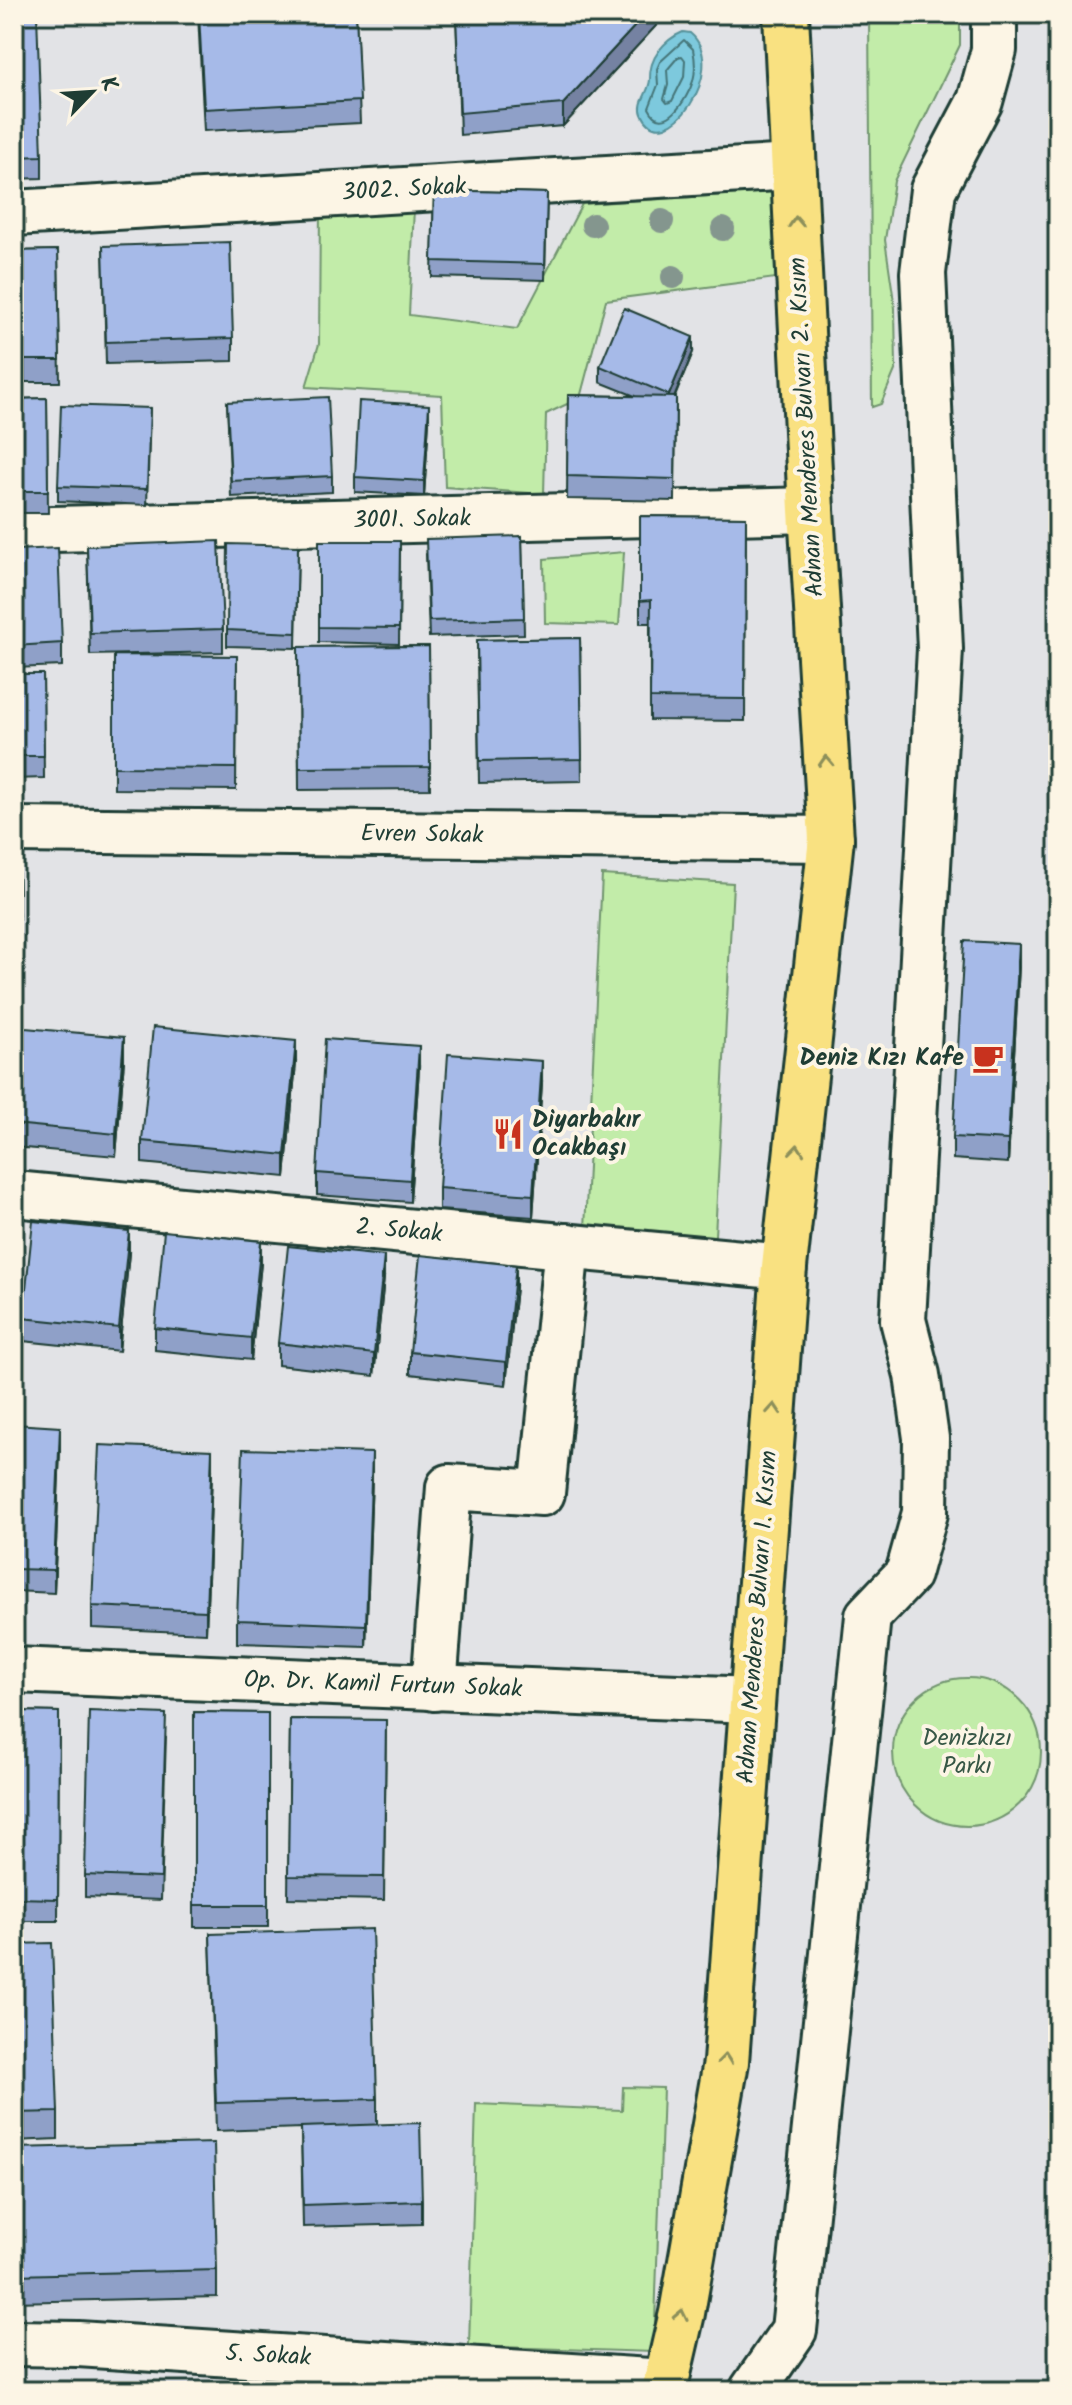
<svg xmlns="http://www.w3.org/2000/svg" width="1072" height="2405" font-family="Kalam,sans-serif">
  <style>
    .green { fill: #c2eca9; stroke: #70946e; stroke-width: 2 }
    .water { fill: #7dc9dd; stroke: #579199; stroke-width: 2 }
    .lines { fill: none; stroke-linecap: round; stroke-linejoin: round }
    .shore { stroke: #457578; stroke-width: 2 }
    .minor-casing { stroke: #1f3d34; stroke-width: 50 }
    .major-casing { stroke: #1f3d34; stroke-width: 50 }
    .minor { stroke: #fcf5e5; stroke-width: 44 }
    .major { stroke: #f9e181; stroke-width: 44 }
    .tree { fill: #84968e }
    .wall { fill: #8fa0c8; stroke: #1f3d34; stroke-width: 2 }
    .shaded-wall { fill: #7482a2; stroke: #1f3d34; stroke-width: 2 }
    .building { fill: #a6bae8; stroke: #1f3d34; stroke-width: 2 }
    .oneway { stroke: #8c8f5a }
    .labels { text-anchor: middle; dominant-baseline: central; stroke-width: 8; stroke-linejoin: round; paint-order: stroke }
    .street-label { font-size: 24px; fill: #1f3d34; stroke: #fcf5e5 }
    .poi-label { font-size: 24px; font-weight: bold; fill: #1f3d34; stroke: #fcf5e5; text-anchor: end }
    .park-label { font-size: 24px; fill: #375746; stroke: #fcf5e5 }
  </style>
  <rect width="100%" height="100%" fill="#e2e3e6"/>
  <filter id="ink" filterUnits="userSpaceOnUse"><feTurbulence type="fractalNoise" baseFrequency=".0125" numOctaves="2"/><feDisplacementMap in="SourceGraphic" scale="16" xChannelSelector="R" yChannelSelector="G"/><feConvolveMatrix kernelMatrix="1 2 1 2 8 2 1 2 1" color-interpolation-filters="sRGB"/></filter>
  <g filter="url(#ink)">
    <!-- green -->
    <g class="green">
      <polygon points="869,14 960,14 960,45 894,181 885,240 895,308 896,368 881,404 872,407"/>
      <polygon points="772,192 776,278 606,300 580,398 546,414 544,494 445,487 442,395 306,387 319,344 320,205 414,208 409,315 517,329 582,204"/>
      <polygon points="624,552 619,625 545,623 544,559"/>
      <polygon points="602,875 733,883 715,1236 585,1229"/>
      <circle cx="967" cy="1752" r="74"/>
      <polygon points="623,2087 663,2088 654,2352 469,2346 476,2104 622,2110"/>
    </g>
    <!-- water -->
    <path class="water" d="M683,32L690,33C732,68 664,163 642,114C637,103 650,91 650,79C649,58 664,40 683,32Z"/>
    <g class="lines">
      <!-- shore -->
      <g class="shore">
        <path d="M684,40L693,49C695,59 696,71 693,81C688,98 664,138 649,108L658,85L657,69L660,62Z"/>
        <polygon points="682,56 685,60 684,77 672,101 667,103 664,99 668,85 667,70 678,57"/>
      </g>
      <defs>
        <g id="minor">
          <polyline points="14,213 793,167"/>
          <polyline points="14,530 811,510"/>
          <polyline points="14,830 831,839"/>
          <polyline points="14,1194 784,1267"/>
          <polyline points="14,1670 752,1700"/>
          <polyline points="434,1688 449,1487 542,1493 567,1246"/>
          <polyline points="14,2343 78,2344 665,2382"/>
          <polyline points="752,2391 794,2330 868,1616 908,1574 925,1513 926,1438 917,1375 903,1320 940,649 923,273 933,190 980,101 994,50 994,14"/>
        </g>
        <polyline id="major" points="664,2391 682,2313 726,2062 784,1267 831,839 811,510 786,14"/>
      </defs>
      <!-- minor casing -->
      <use href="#minor" class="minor-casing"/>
      <!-- major casing -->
      <use href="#major" class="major-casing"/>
      <!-- minor -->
      <use href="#minor" class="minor"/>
      <!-- major -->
      <use href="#major" class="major"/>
    </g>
    <!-- trees -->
    <g class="tree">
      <circle cx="662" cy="221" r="12"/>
      <circle cx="593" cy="225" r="12"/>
      <circle cx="723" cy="229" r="12"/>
      <circle cx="673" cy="277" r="12"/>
    </g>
    <!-- wall -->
    <g class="wall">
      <polygon points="14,14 42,156 42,178 14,179"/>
      <polygon points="198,14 356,14 360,123 204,131"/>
      <polygon points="456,14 666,14 666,15 563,126 460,135"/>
      <polygon points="434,190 547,193 545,280 432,277"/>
      <polygon points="103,246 233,338 233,361 106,364"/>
      <polygon points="58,250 60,382 14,382 14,251"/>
      <polygon points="693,352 675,397 676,397 675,501 567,499 568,395 635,396 600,382 600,366"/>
      <polygon points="47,398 48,513 14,513 14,399"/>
      <polygon points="227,402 332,476 332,492 231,497"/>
      <polygon points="150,408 147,505 58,501 58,486"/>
      <polygon points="429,421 424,496 355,492 355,477"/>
      <polygon points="640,516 746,517 745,721 650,720 650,623 640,623"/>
      <polygon points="522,536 524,634 429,637 426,554"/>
      <polygon points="319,541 400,541 399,644 319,642"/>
      <polygon points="87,546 223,629 223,652 90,655"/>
      <polygon points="298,546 296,648 227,646 227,630"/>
      <polygon points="14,550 62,643 62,666 14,668"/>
      <polygon points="580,638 582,781 479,783 477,640"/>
      <polygon points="429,646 430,789 299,790 298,647"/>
      <polygon points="114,655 237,656 236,790 114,789"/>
      <polygon points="14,674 43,674 44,778 14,779"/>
      <polygon points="14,851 18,851 20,992 14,992"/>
      <polygon points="1019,966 1008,1163 953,1159 953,1137"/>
      <polygon points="14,1027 124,1060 116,1156 14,1147"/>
      <polygon points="296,1063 285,1177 142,1163 142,1141"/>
      <polygon points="419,1068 410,1202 317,1195 317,1173"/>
      <polygon points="542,1083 533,1217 439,1210 439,1188"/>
      <polygon points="129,1253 119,1351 23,1341 23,1318"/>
      <polygon points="261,1263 251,1360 155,1350 155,1328"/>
      <polygon points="384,1278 374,1376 278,1365 278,1343"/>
      <polygon points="516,1287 506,1385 410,1374 410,1352"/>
      <polygon points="14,1424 60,1449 54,1593 14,1591"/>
      <polygon points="212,1472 206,1633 92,1628 92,1606"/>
      <polygon points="372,1476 366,1647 237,1643 237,1620"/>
      <polygon points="14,1711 59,1712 58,1921 14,1921"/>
      <polygon points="194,1712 268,1713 268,1927 194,1927"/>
      <polygon points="290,1719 386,1720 384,1900 288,1898"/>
      <polygon points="166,1736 161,1900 85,1897 85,1875"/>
      <polygon points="210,1934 377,2099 377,2124 422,2201 422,2224 303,2227 301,2128 216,2131"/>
      <polygon points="14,1944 58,2112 58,2139 14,2141"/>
      <polygon points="14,2148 217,2270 217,2297 14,2302"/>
    </g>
    <!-- shaded-wall -->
    <g class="shaded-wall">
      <polygon points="646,14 666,15 563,126 563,104"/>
      <polygon points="693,337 693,352 669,410 669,395"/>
      <polygon points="429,405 429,421 424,496 424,481"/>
      <polygon points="1019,944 1019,966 1008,1163 1008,1140"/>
      <polygon points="124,1037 124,1060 116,1156 116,1134"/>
      <polygon points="296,1041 296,1063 285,1177 285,1155"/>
      <polygon points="419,1046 419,1068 410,1202 410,1180"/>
      <polygon points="542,1061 542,1083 533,1217 533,1195"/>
      <polygon points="129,1231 129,1253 119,1351 119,1328"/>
      <polygon points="261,1241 261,1263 251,1360 251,1338"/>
      <polygon points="384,1256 384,1278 374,1376 374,1354"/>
      <polygon points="516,1265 516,1287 506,1385 506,1362"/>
      <polygon points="60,1427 60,1449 54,1593 54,1570"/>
      <polygon points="212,1450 212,1472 206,1633 206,1611"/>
      <polygon points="372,1453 372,1476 366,1647 366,1625"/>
    </g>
    <!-- building -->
    <g class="building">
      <polygon points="14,14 37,14 42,156 14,157"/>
      <polygon points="199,14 356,14 360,101 204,109"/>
      <polygon points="456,14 646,14 563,104 460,113"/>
      <polygon points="434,190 547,193 545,264 432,261"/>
      <polygon points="230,242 233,338 106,342 103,246"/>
      <polygon points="58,250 60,360 14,360 14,251"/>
      <polygon points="624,308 693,337 669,395 600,366"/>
      <polygon points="568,395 676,397 675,479 567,476"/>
      <polygon points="328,397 332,476 231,481 227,402"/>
      <polygon points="47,398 48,491 14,491 14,399"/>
      <polygon points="359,401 429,405 424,481 355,477"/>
      <polygon points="61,405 150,408 147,489 58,486"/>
      <polygon points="640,516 746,517 745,699 650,698 651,600 640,601"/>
      <polygon points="522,536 524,618 429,621 426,539"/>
      <polygon points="219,541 223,629 90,633 87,546"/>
      <polygon points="319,541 400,541 399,628 319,627"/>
      <polygon points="228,544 298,546 296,633 227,630"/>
      <polygon points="58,548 62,643 14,646 14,550"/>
      <polygon points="580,638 582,759 479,761 477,640"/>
      <polygon points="429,646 430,767 299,768 298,647"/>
      <polygon points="114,655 237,656 236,768 114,767"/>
      <polygon points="14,674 43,674 44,756 14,756"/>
      <polygon points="14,851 18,851 20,970 14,970"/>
      <polygon points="964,941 1019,944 1008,1140 953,1137"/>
      <polygon points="14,1027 124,1037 116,1134 14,1124"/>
      <polygon points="153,1027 296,1041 285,1155 142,1141"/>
      <polygon points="325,1039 419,1046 410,1180 317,1173"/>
      <polygon points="448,1054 542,1061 533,1195 439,1188"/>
      <polygon points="33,1221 129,1231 119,1328 23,1318"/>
      <polygon points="164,1231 261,1241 251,1338 155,1328"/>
      <polygon points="288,1246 384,1256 374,1354 278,1343"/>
      <polygon points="420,1255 516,1265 506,1362 410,1352"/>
      <polygon points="14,1424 60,1427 54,1570 14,1569"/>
      <polygon points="99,1445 212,1450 206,1611 92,1606"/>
      <polygon points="243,1449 372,1453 366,1625 237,1620"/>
      <polygon points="14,1711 59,1712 58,1899 14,1898"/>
      <polygon points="89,1711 166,1714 161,1878 85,1875"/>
      <polygon points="194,1712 268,1713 268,1905 194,1905"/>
      <polygon points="290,1719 386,1720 384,1877 288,1876"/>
      <polygon points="372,1929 377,2099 216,2103 210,1934"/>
      <polygon points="52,1943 58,2112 14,2113 14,1944"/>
      <polygon points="420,2123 422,2201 303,2205 301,2127"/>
      <polygon points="214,2143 217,2270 14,2275 14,2148"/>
    </g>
    <!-- one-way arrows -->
    <defs><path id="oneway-chevron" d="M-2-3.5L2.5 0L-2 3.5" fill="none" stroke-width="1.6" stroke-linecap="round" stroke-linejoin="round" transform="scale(2)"/></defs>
    <g class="oneway">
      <use href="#oneway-chevron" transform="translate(796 222) rotate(-93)"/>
      <use href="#oneway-chevron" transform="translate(826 761) rotate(-93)"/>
      <use href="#oneway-chevron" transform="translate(797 1150) rotate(-84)"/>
      <use href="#oneway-chevron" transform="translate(774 1409) rotate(-86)"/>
      <use href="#oneway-chevron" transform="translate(725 2059) rotate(-84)"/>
      <use href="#oneway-chevron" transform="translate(681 2315) rotate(-78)"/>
    </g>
  </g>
  <!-- icons -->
  <defs>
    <symbol id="cafe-bare" viewBox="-9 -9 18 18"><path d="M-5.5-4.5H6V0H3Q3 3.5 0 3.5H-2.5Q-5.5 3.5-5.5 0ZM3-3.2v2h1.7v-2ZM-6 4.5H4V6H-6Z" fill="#c8321e" stroke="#fcf5e5" stroke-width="2.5" paint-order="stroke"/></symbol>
    <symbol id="restaurant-bare" viewBox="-9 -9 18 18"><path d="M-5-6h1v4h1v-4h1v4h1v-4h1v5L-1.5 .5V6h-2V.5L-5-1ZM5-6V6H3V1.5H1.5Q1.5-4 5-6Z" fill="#c8321e" stroke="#fcf5e5" stroke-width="2.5" paint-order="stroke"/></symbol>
  </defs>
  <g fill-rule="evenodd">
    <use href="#cafe-bare" x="966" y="1036" width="44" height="44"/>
    <use href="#restaurant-bare" x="486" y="1112" width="44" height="44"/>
  </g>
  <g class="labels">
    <!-- street labels -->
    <g class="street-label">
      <text transform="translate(404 190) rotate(-3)">3002. Sokak</text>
      <text transform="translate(807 427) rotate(-93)">Adnan Menderes Bulvarı 2. Kısım</text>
      <text transform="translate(412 520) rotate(-1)">3001. Sokak</text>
      <text transform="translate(422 835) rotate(1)">Evren Sokak</text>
      <text transform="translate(399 1231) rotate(5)">2. Sokak</text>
      <text transform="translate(758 1617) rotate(-86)">Adnan Menderes Bulvarı 1. Kısım</text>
      <text transform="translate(383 1685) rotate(2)">Op. Dr. Kamil Furtun Sokak</text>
      <text transform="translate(268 2356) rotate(3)">5. Sokak</text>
    </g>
    <!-- poi labels -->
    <g class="poi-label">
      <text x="964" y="1058">Deniz Kızı Kafe</text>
      <text x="532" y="1120" text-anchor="start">Diyarbakır<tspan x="532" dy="28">Ocakbaşı</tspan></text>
    </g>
    <!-- park labels -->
    <g class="park-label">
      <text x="967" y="1738">Denizkızı<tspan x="967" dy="28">Parkı</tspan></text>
    </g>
  </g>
  <!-- margin -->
  <rect width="1072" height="2405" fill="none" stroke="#fcf5e5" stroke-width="48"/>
  <rect x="24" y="24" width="1024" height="2357" fill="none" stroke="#1f3d34" stroke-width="3" filter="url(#ink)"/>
  <!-- north arrow -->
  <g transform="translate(92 92) rotate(65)" stroke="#fcf5e5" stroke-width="6" paint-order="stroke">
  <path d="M0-6L14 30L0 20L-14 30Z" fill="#1f3d34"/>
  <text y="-12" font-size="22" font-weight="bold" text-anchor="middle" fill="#1f3d34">K</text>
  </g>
</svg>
